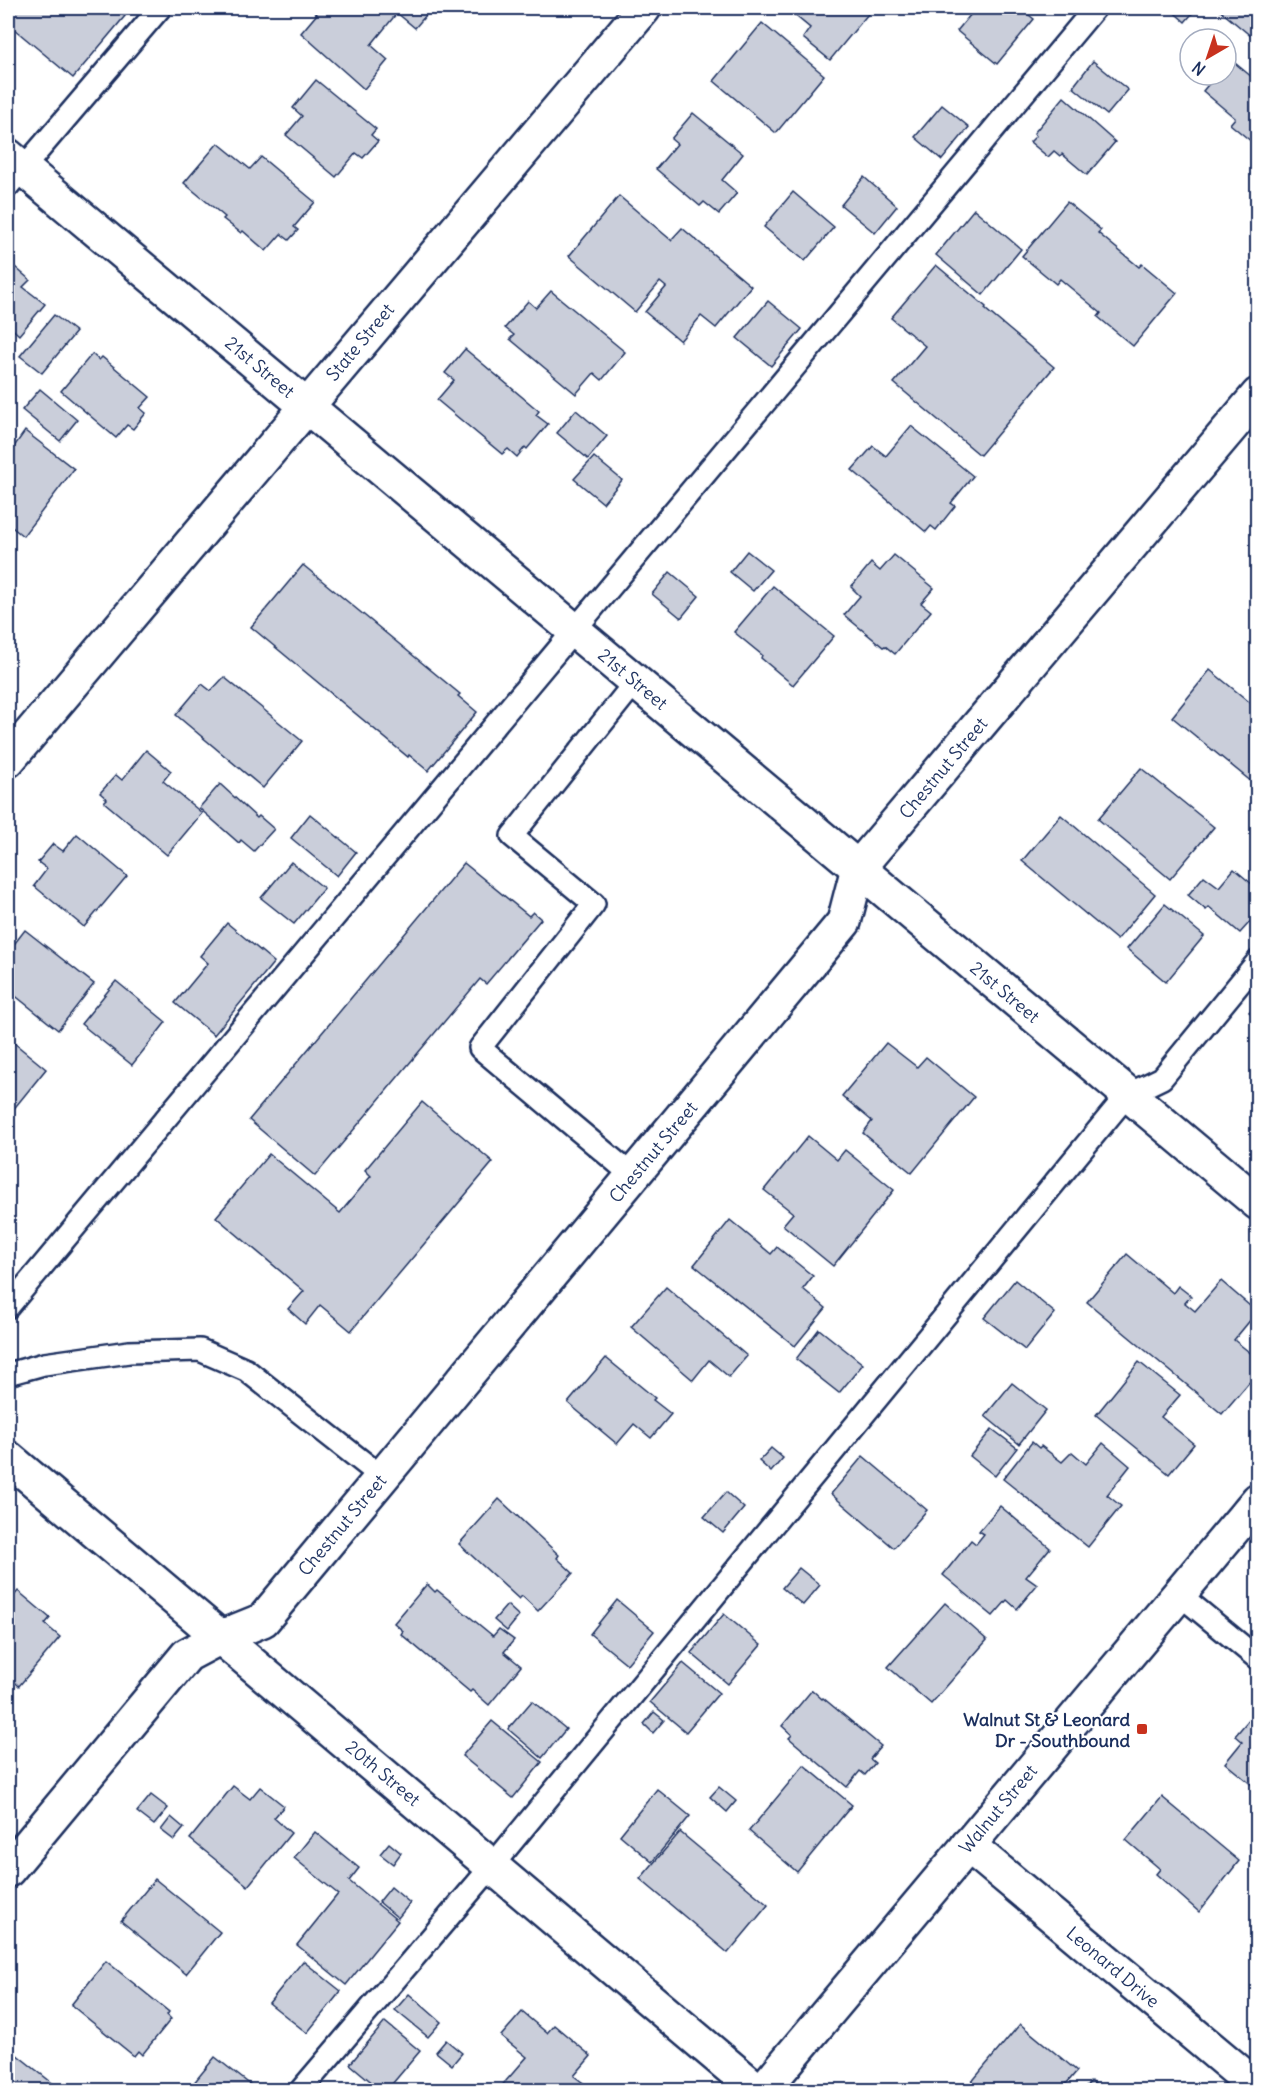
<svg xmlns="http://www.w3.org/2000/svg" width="1265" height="2098" font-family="Delius,sans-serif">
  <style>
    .building { fill: #caceda; stroke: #1b2f5e; stroke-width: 1.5 }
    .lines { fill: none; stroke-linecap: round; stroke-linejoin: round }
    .lane-casing { stroke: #1b2f5e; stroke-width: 26 }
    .street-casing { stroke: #1b2f5e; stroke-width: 38 }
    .secondary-casing { stroke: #1b2f5e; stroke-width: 38 }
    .lane { stroke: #fff; stroke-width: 21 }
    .street { stroke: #fff; stroke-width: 33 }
    .secondary { stroke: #fff; stroke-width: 33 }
    .poi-dot { fill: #c8321e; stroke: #fff; stroke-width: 2 }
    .labels { text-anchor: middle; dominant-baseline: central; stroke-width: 4.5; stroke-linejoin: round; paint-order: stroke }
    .street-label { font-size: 18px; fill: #1b2f5e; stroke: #fff }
    .poi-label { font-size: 18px; font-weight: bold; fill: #1b2f5e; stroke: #fff; text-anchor: end }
  </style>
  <rect width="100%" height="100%" fill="#fff"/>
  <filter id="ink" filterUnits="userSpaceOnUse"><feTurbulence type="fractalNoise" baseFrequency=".0167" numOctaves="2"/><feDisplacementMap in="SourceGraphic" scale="12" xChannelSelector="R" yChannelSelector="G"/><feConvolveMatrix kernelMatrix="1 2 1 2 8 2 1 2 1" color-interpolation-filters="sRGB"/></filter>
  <g filter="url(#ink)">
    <!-- building -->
    <g class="building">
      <polygon points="8,8 116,8 125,16 73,78 8,24"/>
      <polygon points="309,8 432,8 415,28 397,13 371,45 388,60 364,89 301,33 317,14"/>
      <polygon points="786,8 873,8 830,60 803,38 810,28"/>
      <polygon points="976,8 1020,8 1034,19 997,64 957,31"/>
      <polygon points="1169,8 1197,8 1185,22"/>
      <polygon points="1217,8 1258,8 1258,42"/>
      <polygon points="762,23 824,75 776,133 714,81"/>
      <polygon points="1230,59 1258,82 1258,147 1230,124 1235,118 1203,91 1216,75 1226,75 1226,63"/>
      <polygon points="1093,61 1128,90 1107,115 1073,87"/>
      <polygon points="316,80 376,129 371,135 378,141 363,158 356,153 336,177 286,135 302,116 293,108"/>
      <polygon points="1064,97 1115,142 1087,175 1062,154 1060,156 1054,151 1048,157 1030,142 1036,136 1034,133"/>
      <polygon points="942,105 969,127 942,160 915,137"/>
      <polygon points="693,113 743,154 722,180 737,193 719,214 704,202 700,206 656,169 677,144 671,139"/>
      <polygon points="218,143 250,169 261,157 315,202 294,227 298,230 289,240 281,234 266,251 243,231 241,233 223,219 225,217 184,183"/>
      <polygon points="864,177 897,206 875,233 841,205"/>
      <polygon points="793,192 834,227 805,261 764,227"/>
      <polygon points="619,196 671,240 682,228 751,286 716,328 701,316 680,341 645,312 666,287 660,282 635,312 569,256"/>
      <polygon points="1067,202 1101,230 1098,233 1139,267 1142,264 1177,293 1133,346 1098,317 1101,313 1060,279 1056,284 1022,256"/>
      <polygon points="974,209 1021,249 983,295 936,255"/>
      <polygon points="8,261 30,280 23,287 45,304 19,335 8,325"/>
      <polygon points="936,265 986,307 985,309 1054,367 980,455 894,383 925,346 891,318"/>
      <polygon points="551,291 625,352 602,380 594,373 576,394 510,339 514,335 505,328 528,301 536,308"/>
      <polygon points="768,301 802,329 771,366 737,338"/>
      <polygon points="54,315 76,332 42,373 20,356"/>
      <polygon points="465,349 539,411 536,415 548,424 527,449 525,447 517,457 508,449 502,454 437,400 454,380 445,373"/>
      <polygon points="92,354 99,360 102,357 150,397 140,408 146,413 133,429 127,425 116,438 61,391"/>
      <polygon points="40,389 77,420 60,441 22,410"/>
      <polygon points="576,410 607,436 588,459 557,433"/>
      <polygon points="911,426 973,476 951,503 955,506 936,530 931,526 926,532 852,470 873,446 886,456"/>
      <polygon points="25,431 74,469 23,536 8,524 8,455"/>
      <polygon points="594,457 622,480 603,503 574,479"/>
      <polygon points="747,551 771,570 753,591 730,572"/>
      <polygon points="894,555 934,588 921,603 931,611 895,654 885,646 883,647 844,615 860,596 851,587 871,563 880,571"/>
      <polygon points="303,565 460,694 458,696 477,712 428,771 409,755 408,757 251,627"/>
      <polygon points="670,572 699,596 681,618 652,594"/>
      <polygon points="773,586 834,636 793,685 761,658 762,655 734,632"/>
      <polygon points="1210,670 1258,709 1258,787 1172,717"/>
      <polygon points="224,677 302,741 263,788 176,715 202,684 211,691"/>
      <polygon points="146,750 171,771 163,781 202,813 167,855 104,802 107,799 100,793 116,775 122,780"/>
      <polygon points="1141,768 1214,827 1170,879 1098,819"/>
      <polygon points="220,784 257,818 259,816 274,829 254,851 241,840 239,843 199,808"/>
      <polygon points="310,814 356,852 337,876 291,838"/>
      <polygon points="1061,815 1155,894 1117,940 1022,861"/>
      <polygon points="77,834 127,876 84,927 34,886 47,869 38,862 53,844 63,851"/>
      <polygon points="291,862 324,888 294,924 261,898"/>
      <polygon points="464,863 529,916 533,912 541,919 486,984 480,979 315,1176 249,1120"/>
      <polygon points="1234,869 1258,889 1258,913 1240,933 1209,907 1206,910 1188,895 1204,876 1219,887"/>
      <polygon points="1165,904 1204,936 1166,982 1127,949"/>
      <polygon points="227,923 274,962 214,1035 175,1003 208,963 200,956"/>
      <polygon points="25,930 94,984 58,1030 8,990 8,952"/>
      <polygon points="116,981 166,1022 132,1065 81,1024"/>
      <polygon points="1258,1003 1258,1019 1249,1012"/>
      <polygon points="8,1038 46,1069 8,1116"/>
      <polygon points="886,1043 917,1067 926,1057 974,1097 912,1173 863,1133 872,1121 842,1096"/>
      <polygon points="422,1102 493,1162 351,1331 320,1305 305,1324 288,1309 304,1291 216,1217 269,1154 340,1213 371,1176 365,1170"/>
      <polygon points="808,1136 837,1160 845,1150 894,1190 833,1266 783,1225 793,1213 764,1190"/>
      <polygon points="730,1220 771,1254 777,1247 813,1276 803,1289 826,1308 795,1346 694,1265"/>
      <polygon points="1127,1254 1173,1293 1178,1286 1191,1296 1185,1303 1195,1311 1221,1281 1257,1312 1234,1340 1258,1359 1258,1372 1222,1414 1087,1302"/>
      <polygon points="1015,1280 1055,1313 1025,1350 984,1318"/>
      <polygon points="666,1287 747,1356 729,1377 709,1360 693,1380 631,1327"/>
      <polygon points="819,1329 863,1364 839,1393 796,1359"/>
      <polygon points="606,1358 655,1398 653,1400 671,1414 651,1438 634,1424 617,1444 568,1403"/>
      <polygon points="1139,1362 1180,1395 1161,1417 1194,1444 1169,1474 1096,1415"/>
      <polygon points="1012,1383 1046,1410 1019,1444 985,1416"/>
      <polygon points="992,1429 1017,1448 995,1476 970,1456"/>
      <polygon points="1032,1442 1039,1448 1041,1446 1062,1462 1072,1452 1086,1464 1103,1443 1130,1466 1107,1495 1121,1506 1088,1547 1003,1479"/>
      <polygon points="771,1448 783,1458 771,1472 759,1461"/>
      <polygon points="863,1456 927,1510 894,1548 831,1494"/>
      <polygon points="726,1492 744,1508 723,1533 704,1517"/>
      <polygon points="499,1499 559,1555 557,1558 573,1573 538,1611 522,1596 519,1599 459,1544"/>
      <polygon points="1000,1506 1050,1548 1026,1577 1037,1585 1017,1609 1007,1600 993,1616 943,1575 971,1540 976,1544 984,1534 979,1531"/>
      <polygon points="799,1568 820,1585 803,1605 782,1588"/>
      <polygon points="427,1584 435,1592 437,1590 493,1636 499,1629 514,1640 504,1652 521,1666 489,1705 472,1690 470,1692 401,1634 403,1631 394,1623"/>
      <polygon points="18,1591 50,1618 45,1624 60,1637 19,1686 8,1676 8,1592 13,1597"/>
      <polygon points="617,1600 654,1631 627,1664 590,1634"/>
      <polygon points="945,1603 987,1640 931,1704 888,1667"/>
      <polygon points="507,1605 519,1616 507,1631 494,1620"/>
      <polygon points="724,1614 761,1645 728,1684 691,1653"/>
      <polygon points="683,1663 719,1693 686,1732 650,1702"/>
      <polygon points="812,1690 822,1699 823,1698 881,1746 870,1759 875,1763 865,1775 860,1771 847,1787 789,1738 792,1735 782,1726"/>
      <polygon points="532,1701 566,1729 542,1758 508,1729"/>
      <polygon points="654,1712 664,1720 653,1733 644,1724"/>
      <polygon points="1251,1717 1258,1723 1258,1790 1225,1763 1242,1742 1235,1736"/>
      <polygon points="492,1721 542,1762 513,1798 462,1756"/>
      <polygon points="804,1765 852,1805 797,1872 749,1831"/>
      <polygon points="233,1786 250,1799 260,1787 284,1806 274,1818 291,1833 248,1886 190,1839"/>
      <polygon points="719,1787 736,1801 727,1812 710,1797"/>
      <polygon points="657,1789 690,1816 652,1862 620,1835"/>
      <polygon points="151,1795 168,1808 154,1825 137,1812"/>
      <polygon points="1162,1797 1239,1861 1199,1912 1156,1874 1160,1869 1126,1840"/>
      <polygon points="171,1817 184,1828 174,1840 161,1830"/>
      <polygon points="315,1832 359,1868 349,1881 398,1921 346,1985 297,1945 338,1894 294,1858"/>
      <polygon points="680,1832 768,1905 728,1953 640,1879"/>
      <polygon points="389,1843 401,1853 393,1864 380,1854"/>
      <polygon points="155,1879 220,1932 186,1974 121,1921"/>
      <polygon points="391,1887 410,1903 398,1918 379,1902"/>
      <polygon points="106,1961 169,2012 167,2015 171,2019 142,2055 138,2051 134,2056 71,2005"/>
      <polygon points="303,1961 341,1991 307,2033 269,2003"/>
      <polygon points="409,1994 441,2022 428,2037 395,2010"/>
      <polygon points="522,2012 547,2033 554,2025 591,2056 574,2076 586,2085 581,2090 498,2090 527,2057 501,2036"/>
      <polygon points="385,2022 420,2051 387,2090 381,2090 350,2064"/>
      <polygon points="1020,2024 1077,2071 1061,2090 965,2090"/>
      <polygon points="446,2040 462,2053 452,2065 436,2052"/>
      <polygon points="16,2054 61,2090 8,2090 8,2065"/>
      <polygon points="215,2057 256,2089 255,2090 188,2090"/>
      <polygon points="1091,2081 1103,2090 1083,2090"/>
    </g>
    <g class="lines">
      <defs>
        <g id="lane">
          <polyline points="8,186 160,8"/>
          <polyline points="633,1176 480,1048 594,904 512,836 636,681"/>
          <polyline points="8,1307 1095,8"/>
          <polyline points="8,1374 44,1364 129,1352 200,1350 246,1370 382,1477"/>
          <polyline points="1179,1594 1258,1659"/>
          <polyline points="301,2090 492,1866 1127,1095 1162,1078 1258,961"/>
        </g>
        <g id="street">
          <polyline points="8,156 1258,1203"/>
          <polyline points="8,760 644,8"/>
          <polyline points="8,1458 757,2090"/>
          <polyline points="968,1845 1258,2088"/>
          <polyline points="8,1870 187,1655 221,1637 263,1620 844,922 858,868 1258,395"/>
        </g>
        <polyline id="secondary" points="763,2090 1258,1500"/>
      </defs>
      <!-- lane casing -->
      <use href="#lane" class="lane-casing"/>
      <!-- street casing -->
      <use href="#street" class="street-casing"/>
      <!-- secondary casing -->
      <use href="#secondary" class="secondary-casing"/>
      <!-- lane -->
      <use href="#lane" class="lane"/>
      <!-- street -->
      <use href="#street" class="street"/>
      <!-- secondary -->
      <use href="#secondary" class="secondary"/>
    </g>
  </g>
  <!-- markers -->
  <rect class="poi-dot" x="1136" y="1723" width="12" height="12" rx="3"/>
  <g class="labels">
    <!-- street labels -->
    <g class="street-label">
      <text transform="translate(360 342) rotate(-50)">State Street</text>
      <text transform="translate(260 367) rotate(40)">21st Street</text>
      <text transform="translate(633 679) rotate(40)">21st Street</text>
      <text transform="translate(943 768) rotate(-50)">Chestnut Street</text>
      <text transform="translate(1005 992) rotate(40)">21st Street</text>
      <text transform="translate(653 1152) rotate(-50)">Chestnut Street</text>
      <text transform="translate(342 1525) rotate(-50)">Chestnut Street</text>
      <text transform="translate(383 1773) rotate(40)">20th Street</text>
      <text transform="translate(998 1809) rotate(-50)">Walnut Street</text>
      <text transform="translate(1113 1967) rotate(40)">Leonard Drive</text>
    </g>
    <!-- poi labels -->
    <g class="poi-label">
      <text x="1130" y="1719">Walnut St &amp; Leonard<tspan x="1130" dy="21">Dr - Southbound</tspan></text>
    </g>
  </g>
  <!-- margin -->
  <rect width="1265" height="2098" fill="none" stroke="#fff" stroke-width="30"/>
  <rect x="15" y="15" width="1235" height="2068" fill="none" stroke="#1b2f5e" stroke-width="2" filter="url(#ink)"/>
  <!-- north arrow -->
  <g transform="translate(1208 57) rotate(219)"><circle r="28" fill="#ffffff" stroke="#a4acbf" stroke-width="1.5"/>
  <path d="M0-4.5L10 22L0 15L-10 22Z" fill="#c8321e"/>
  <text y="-9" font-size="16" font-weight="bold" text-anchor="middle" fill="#1b2f5e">N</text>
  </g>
</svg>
